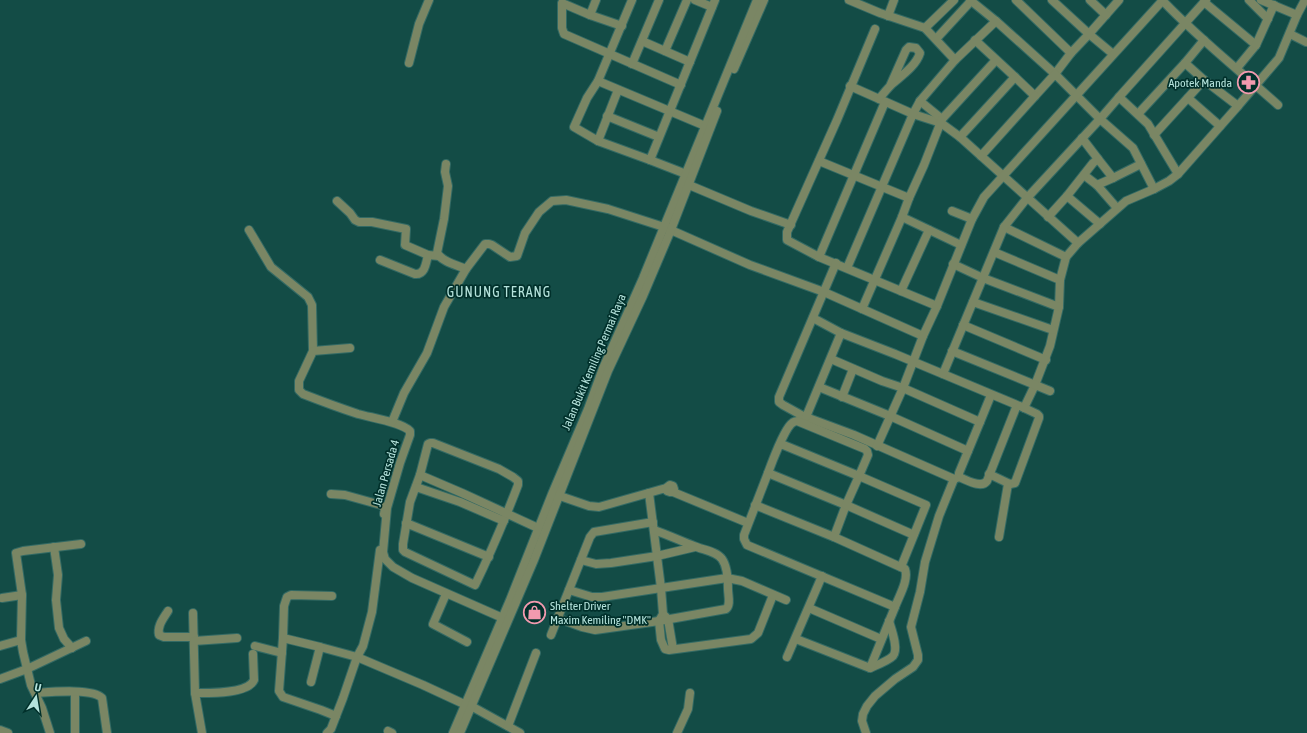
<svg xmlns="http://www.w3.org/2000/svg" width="1307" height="733" font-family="'Asap Condensed',sans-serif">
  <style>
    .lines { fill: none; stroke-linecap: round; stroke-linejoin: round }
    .minor-casing { stroke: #336a64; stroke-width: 10 }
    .minor { stroke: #7a8664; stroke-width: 8 }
    .labels { text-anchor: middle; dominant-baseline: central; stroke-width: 3.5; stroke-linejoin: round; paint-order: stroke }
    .poi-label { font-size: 12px; fill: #b5e3dc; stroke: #01302b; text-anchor: end }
    .street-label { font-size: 12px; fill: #b5e3dc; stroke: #01302b }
    .quarter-label { font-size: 14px; letter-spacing: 1px; fill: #b5e3dc; stroke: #01302b }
  </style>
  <rect width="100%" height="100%" fill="#134c46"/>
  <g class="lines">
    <defs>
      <g id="minor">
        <polyline points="632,0 598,81 587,98 574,127 598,141 650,160 686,174"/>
        <polyline points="695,0 712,7"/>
        <polyline points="970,0 996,21 1055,74 1071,53 1089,34 1113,54"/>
        <polyline points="1016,0 1071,53"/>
        <polyline points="1052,0 1089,34 1119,0"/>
        <polyline points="1090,0 1106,15"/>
        <path d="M1162,0C1198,38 1239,70 1278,105"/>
        <polyline points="1249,0 1268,19"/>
        <polyline points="1204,2 1256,45 1237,68"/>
        <polyline points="590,15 596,0"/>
        <polyline points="1297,15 1305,0"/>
        <polyline points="888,16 894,0"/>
        <polyline points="622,26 590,15 562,3 562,28 564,34 681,85"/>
        <polyline points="925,28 954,0"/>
        <polyline points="875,29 837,120 787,232 787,240 819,257 937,306"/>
        <polyline points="1290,34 1306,42"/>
        <polyline points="936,39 971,1"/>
        <polyline points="975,40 1015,77"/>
        <polyline points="642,41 690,62"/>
        <polyline points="1256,45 1274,5"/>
        <polyline points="665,51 687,0"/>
        <polyline points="955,60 996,21"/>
        <polyline points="409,63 419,24 429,0"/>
        <polyline points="632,64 659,0"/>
        <polyline points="734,69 764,0"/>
        <polyline points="1204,80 1238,106 1279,58 1297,15 1261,0"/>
        <polyline points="598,81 710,128"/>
        <polyline points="850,86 913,114 941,123 960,137 1078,243 1066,257 1060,280 1059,307 1050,346 1035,385 1024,408"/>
        <polyline points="1119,97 1206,0"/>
        <polyline points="1188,98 1220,126"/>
        <path d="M879,99C883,94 887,89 892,84C901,76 916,66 920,53L916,48L909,47L906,50L890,86"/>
        <polyline points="920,101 942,119"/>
        <polyline points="1138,114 1185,63 1204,40"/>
        <polyline points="607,116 659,137"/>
        <polyline points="1154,135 1204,80 1185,63"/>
        <polyline points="960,137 1015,77 1035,96 1055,74 1100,119 1119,97 1148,124 1178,174"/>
        <polyline points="598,141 618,90"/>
        <polyline points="981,156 1035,96"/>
        <polyline points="1098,159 1113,178 1141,164"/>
        <polyline points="650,160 715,0"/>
        <polyline points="819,161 909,198 902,217 862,309"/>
        <polyline points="1084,175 1097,185"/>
        <polyline points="1113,178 1097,185 1117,208"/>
        <polyline points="689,185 751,211 791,225"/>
        <polyline points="1154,189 1169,181 1178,174 1238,106"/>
        <polyline points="1067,196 1093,163 1098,159 1082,138"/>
        <polyline points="909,198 924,165 942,119 996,60"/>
        <polyline points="337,201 350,213 355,220 359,222 372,222 406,229 405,245 428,255 439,256"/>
        <polyline points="952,211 972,219"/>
        <polyline points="902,217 961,245"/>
        <polyline points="1048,217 1067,196 1100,224"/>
        <polyline points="1004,227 1066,257"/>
        <polyline points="249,230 271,267 308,297 312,305 313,351"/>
        <polyline points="994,252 1060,280"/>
        <polyline points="819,257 885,102"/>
        <path d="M380,260L415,274C425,275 426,263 428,255"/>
        <polyline points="953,264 983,278 1059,307"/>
        <polyline points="847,268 913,114 920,101 955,60 925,28 880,13 849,0"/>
        <polyline points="466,269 485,244 489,244 492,245 510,257 517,256 525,233 539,212 552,201 566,200 608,209 664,227 750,265 824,292 923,336"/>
        <polyline points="901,291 929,230"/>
        <polyline points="973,302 1053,330"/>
        <path d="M813,318L841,333L895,354L1017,405L987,481C981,489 967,480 959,477"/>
        <polyline points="963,325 1046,360"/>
        <path d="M350,348L313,351L299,381V390L303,394C321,401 340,408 358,414C372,418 401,422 410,431V435L400,463L387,508L383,552L385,559L393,567L412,578L505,619"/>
        <polyline points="952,351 1050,391"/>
        <polyline points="831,359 882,381 903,388 980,422 959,473 959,477 954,479 854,435 803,416 783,405 779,402 779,397 836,263"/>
        <polyline points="943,374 1004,227 1027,198 1100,119 1133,148 1154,189 1126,201 1078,243"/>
        <polyline points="819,387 890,416 968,451"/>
        <polyline points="842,397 853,369"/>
        <polyline points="806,417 841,333"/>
        <path d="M392,422L404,393L427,353L444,307L466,269C457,265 442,262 437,253L444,219L448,186L445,172L446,164"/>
        <polyline points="980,422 991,395"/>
        <path d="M430,443H433L499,469L513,477L518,481V485C505,519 491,552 475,585L405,552L403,550V544L410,502L420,475L428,444Z"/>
        <polyline points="877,446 903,388 923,336 937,306 972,219 984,197 1163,0"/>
        <polyline points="768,473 846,505 834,537"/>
        <polyline points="989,474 1010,484 1015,483 1039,418 1039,416 1037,414 1020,406"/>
        <polyline points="420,475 462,493 538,528"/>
        <polyline points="416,487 460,502 504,521"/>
        <polyline points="673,492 748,523"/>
        <polyline points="649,493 661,588 663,614 659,621 661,640 665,649 669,650 751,639 758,633 773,595"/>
        <polyline points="331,494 345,495 381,505 385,508 384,514"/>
        <polyline points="554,494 589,506 599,507 666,488 670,485 673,486 674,489 673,492 670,492 667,491 666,488"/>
        <path d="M755,505L834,537L905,569C909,580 899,596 895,607L747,545L744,539V535L768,473C772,462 784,431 791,424C794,421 794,422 797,421L865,449L867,451L868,455L859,476L781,444"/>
        <polyline points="406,523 489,557"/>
        <polyline points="999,537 1008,484"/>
        <polyline points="54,547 58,575 56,600 59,628 64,639 72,648"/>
        <polyline points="581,560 596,564 611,563 657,556 695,547"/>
        <polyline points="901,567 926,505 859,476 846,505 914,535"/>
        <polyline points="569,590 592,597 602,597 727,578 742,581 786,600"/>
        <polyline points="446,594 433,624 467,642"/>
        <polyline points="2,598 22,595"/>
        <polyline points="809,608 881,639"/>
        <path d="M168,611C163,619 157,626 159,635L164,637H194"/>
        <polyline points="193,613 195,693 202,733"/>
        <polyline points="665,616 668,619 673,649"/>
        <path d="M557,618L582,627L595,630L659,621L726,609C731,605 728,595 728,589C728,580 727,566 722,559C716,551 703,550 694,546C681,541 668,535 654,530"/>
        <polyline points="551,635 590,537 594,532 653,522"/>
        <polyline points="283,638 320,647 357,657 423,685 464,704"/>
        <path d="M796,639L870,668C877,665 888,661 893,656C899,649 891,628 889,621"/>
        <polyline points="194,641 237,638"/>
        <polyline points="0,646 21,640"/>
        <polyline points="255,646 282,653"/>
        <polyline points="787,657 822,576"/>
        <polyline points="870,668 895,607"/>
        <polyline points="0,679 27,669 86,641"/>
        <polyline points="311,682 320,647"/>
        <polyline points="75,692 75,733"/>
        <path d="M36,693C50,692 93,688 102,698L107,733"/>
        <path d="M195,693C209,693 248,694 254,680L253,654"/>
        <polyline points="471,706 520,733"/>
        <polyline points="336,716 343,698 357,657 363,646 372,612 380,550"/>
        <polyline points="508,726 536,653"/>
        <polyline points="0,730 8,733"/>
        <polyline points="388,731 392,733"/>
        <polyline points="50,733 42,708 31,685 23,652 21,640 22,595 16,553 23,551 81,544"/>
        <polyline points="327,733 331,729 336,716 321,710 283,697 279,691 283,638 284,606 287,597 291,595 332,596"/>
        <polyline points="453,733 510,600 552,494 588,409 603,368 643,278 757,0"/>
        <polyline points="460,733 534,560 608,371 643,296 671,230 717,111"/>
        <polyline points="677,733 688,709 690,693"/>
        <polyline points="866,733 862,721 863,714 867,706 875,696 895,679 913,667 918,660 918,655 911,627 920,592 925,562 939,516 954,479"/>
      </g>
    </defs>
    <!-- minor casing -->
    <use href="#minor" class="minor-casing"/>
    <!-- minor -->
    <use href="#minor" class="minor"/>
  </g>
  <!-- icons -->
  <defs>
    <symbol id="pharmacy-ring" viewBox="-11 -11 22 22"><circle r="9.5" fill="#01302b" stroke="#f29aaf" stroke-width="1.5"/><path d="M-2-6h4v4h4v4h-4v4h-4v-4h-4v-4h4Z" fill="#f29aaf"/></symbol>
    <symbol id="shop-ring" viewBox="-11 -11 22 22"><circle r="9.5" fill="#01302b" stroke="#f29aaf" stroke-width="1.5"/><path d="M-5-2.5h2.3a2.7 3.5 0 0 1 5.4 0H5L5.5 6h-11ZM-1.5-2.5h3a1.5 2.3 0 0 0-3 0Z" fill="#f29aaf"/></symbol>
  </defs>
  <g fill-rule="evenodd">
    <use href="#pharmacy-ring" x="1236" y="70" width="25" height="25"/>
    <use href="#shop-ring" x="522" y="600" width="25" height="25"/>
  </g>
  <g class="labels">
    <!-- poi labels -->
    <g class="poi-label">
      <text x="1232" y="83">Apotek Manda</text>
      <text x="550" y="606" text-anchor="start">Shelter Driver<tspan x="550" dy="14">Maxim Kemiling "DMK"</tspan></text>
    </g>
    <!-- street labels -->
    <g class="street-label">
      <text transform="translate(594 362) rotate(-67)">Jalan Bukit Kemiling Permai Raya</text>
      <text transform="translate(386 473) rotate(-74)">Jalan Persada 4</text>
    </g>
    <!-- quarter labels -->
    <g class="quarter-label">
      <text x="499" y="292">GUNUNG TERANG</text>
    </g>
  </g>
  <!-- north arrow -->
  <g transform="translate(36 697) rotate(12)" stroke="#01302b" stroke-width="3" paint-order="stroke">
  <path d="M0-3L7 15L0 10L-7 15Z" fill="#b5e3dc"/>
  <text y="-6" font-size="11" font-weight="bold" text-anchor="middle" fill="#b5e3dc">U</text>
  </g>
</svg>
